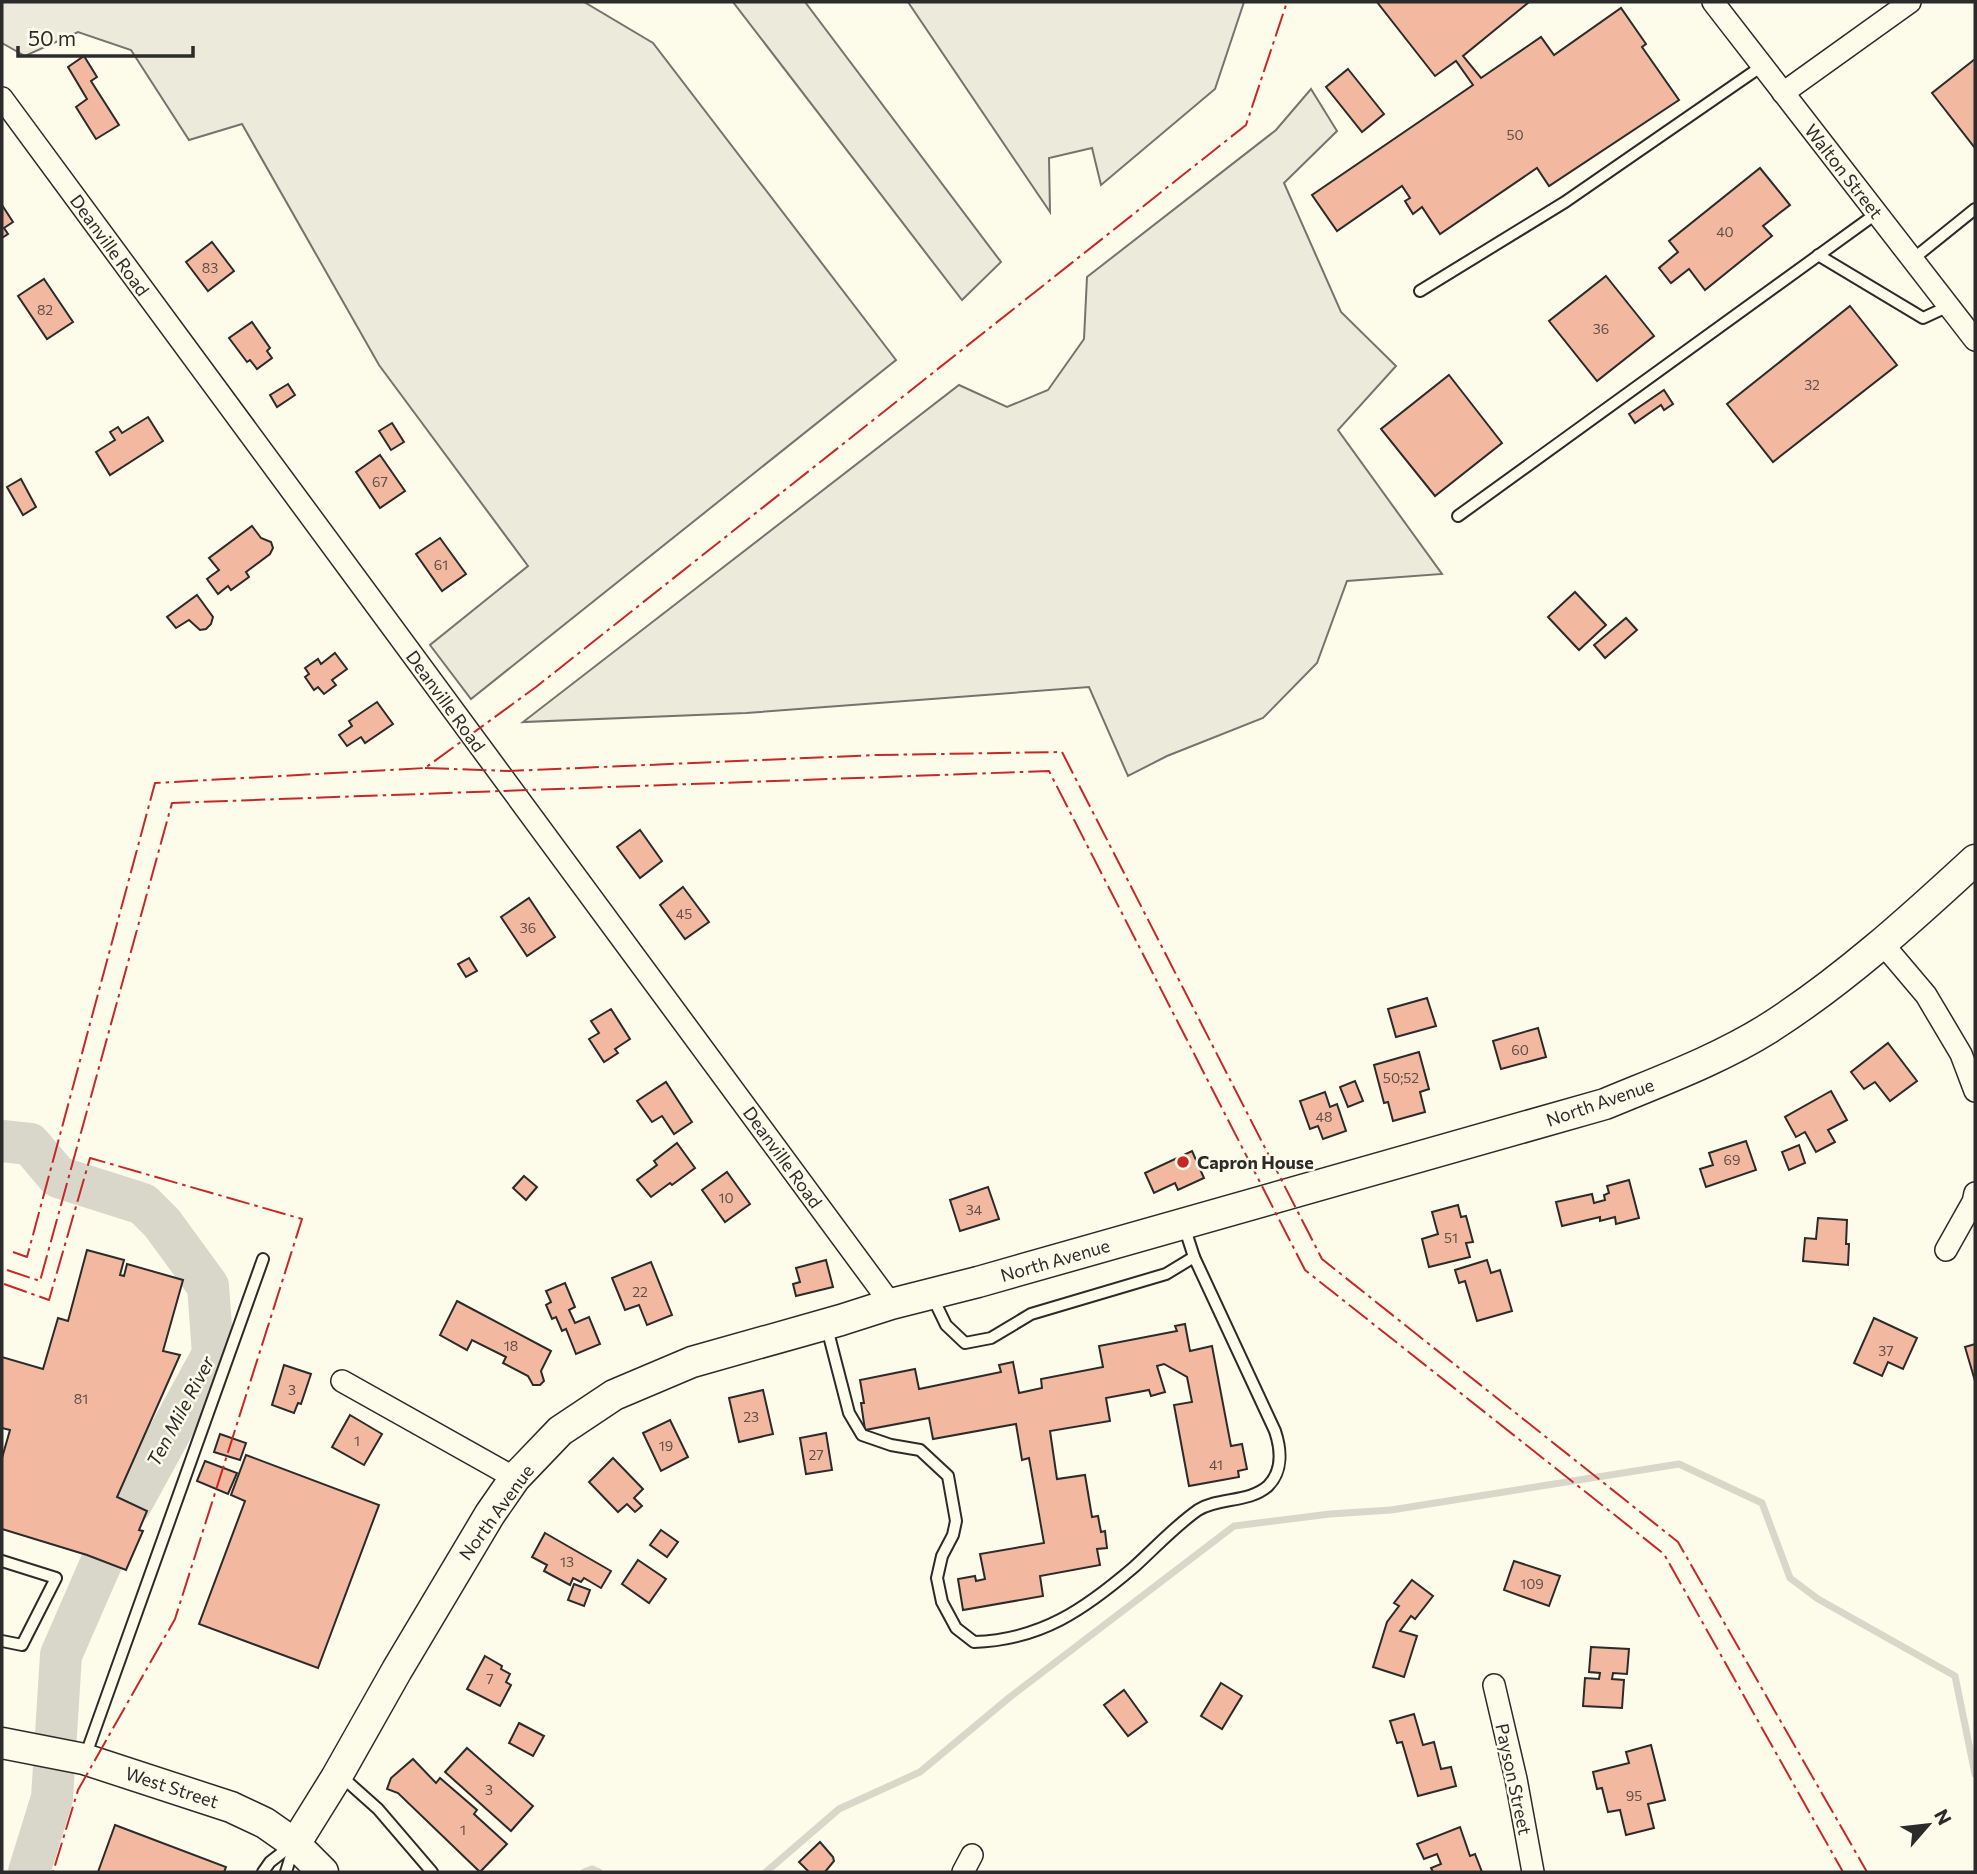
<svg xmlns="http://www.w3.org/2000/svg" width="1977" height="1874" font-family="Commissioner,sans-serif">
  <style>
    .green { fill: #ecebdb; stroke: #74746e; stroke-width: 2 }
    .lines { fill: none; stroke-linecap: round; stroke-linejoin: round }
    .stream { stroke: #d8d7c9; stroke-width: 7 }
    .river { stroke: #d8d7c9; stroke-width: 42 }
    .building { fill: #f2b8a0; stroke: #2b2b2b; stroke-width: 2 }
    .lane-casing { stroke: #2b2b2b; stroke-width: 14 }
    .street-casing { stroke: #2b2b2b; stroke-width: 24 }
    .secondary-casing { stroke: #2b2b2b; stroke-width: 33 }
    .lane { stroke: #fdfbea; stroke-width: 10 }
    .street { stroke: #fdfbea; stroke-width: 21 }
    .secondary { stroke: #fdfbea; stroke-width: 30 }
    .power { stroke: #c62828; stroke-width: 2; stroke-dasharray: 24 5 3.5 5; stroke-linecap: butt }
    .poi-dot { fill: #c62828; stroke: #fdfbea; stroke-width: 2.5 }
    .labels { text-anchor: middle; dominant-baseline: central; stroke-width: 5; stroke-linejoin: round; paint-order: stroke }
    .number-label { font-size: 14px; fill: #5d4e48 }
    .street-label { font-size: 18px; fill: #2b2b2b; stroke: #fdfbea }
    .poi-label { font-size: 18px; font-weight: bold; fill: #2b2b2b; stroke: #fdfbea; text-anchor: start }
    .water-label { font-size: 19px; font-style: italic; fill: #2b2b2b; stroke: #fdfbea }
  </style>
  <rect width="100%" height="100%" fill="#fdfbea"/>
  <!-- green -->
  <g class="green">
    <polygon points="2,2 584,2 653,43 896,360 471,699 430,645 528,566 379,365 242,124 189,140 131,50 78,32 25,56 2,43"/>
    <polygon points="733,2 805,2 1001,262 962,300"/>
    <polygon points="908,2 1244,2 1215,89 1101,185 1092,148 1049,158 1050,212"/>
    <polygon points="1311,89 1337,131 1284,183 1341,312 1396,366 1338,430 1442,574 1347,581 1317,663 1263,718 1167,756 1128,776 1089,687 746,713 523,722 959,385 1007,407 1048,390 1084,339 1087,277 1276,130"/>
  </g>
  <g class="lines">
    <!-- stream -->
    <g class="stream">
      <polyline points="584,1872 592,1869 599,1872"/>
      <polyline points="766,1872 839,1809 920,1772 1010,1697 1234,1526 1330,1514 1391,1510 1679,1464 1762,1503 1790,1578 1818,1599 1955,1676 1975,1774"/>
    </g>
    <!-- river -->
    <g class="river">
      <polyline points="2,1141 30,1144 58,1177 143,1204 162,1223 208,1286 213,1354 131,1504"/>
      <polyline points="29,1872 52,1798 61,1655 102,1561"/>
    </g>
  </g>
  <!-- building -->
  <g class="building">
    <polygon points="1377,2 1529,2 1463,56 1481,78 1541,37 1554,55 1621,8 1646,44 1642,47 1679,100 1549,186 1537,168 1440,234 1422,207 1413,214 1405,201 1410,198 1402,186 1337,231 1312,195 1473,85 1456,61 1435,76"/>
    <polygon points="84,56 97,77 91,81 119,125 96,139 76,107 87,99 68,67"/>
    <polygon points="1975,59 1975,148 1932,93"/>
    <polygon points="1348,69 1384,114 1362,132 1326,87"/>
    <polygon points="1760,168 1790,205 1763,226 1772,236 1705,290 1689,269 1671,283 1659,268 1678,252 1669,241"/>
    <polygon points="2,205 13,222 4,228 8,234 2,238"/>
    <polygon points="212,242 234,271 208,291 186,262"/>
    <polygon points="1606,276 1654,336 1597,381 1549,321"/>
    <polygon points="44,279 73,322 47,339 18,296"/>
    <polygon points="1850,306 1897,365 1773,462 1727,404"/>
    <polygon points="252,322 270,348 267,351 272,358 257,369 250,360 247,362 229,338"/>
    <polygon points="1449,375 1502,443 1435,496 1381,429"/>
    <polygon points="288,384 295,395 277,407 270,395"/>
    <polygon points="1664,390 1673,404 1664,410 1661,405 1635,423 1629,414"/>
    <polygon points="148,417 163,441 110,475 96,452 115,440 110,432 118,427 122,433"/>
    <polygon points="392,423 404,442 391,450 379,431"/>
    <polygon points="380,455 405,491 380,508 356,472"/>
    <polygon points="21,479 36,507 23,515 7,487"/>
    <polygon points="252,526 261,538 271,542 273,548 270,554 246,572 249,577 231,590 228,586 218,594 207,579 219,570 209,558"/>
    <polygon points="440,538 466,574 442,591 416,554"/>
    <polygon points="1575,592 1606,625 1579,650 1548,617"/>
    <polygon points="197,595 213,617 211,624 206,629 200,630 189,620 176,628 167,617"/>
    <polygon points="1626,618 1637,630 1605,658 1594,645"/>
    <polygon points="335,653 347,669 332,680 336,685 324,694 318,687 314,690 305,677 309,674 305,668 318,659 321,664"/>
    <polygon points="377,702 393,724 365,743 361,737 347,746 339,735 352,726 349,721"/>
    <polygon points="640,830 662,861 640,878 617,847"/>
    <polygon points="683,887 709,922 685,939 660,905"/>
    <polygon points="529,898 555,937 527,956 501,917"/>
    <polygon points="469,958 477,971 466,977 458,964"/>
    <polygon points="1427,998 1436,1026 1396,1037 1388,1009"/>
    <polygon points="611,1009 630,1039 615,1049 618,1053 604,1062 589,1039 599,1033 591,1021"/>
    <polygon points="1538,1028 1546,1057 1501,1069 1493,1041"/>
    <polygon points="1888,1043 1917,1081 1890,1101 1875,1082 1864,1089 1851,1072"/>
    <polygon points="1419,1052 1429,1089 1420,1092 1425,1112 1393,1121 1388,1102 1384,1103 1374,1065"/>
    <polygon points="1355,1081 1363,1101 1348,1107 1340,1087"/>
    <polygon points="666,1082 692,1122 674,1134 662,1116 652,1122 637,1101"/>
    <polygon points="1831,1091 1847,1120 1828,1130 1835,1142 1816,1152 1805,1132 1796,1137 1785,1117"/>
    <polygon points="1325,1092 1330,1107 1337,1104 1346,1131 1323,1139 1318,1126 1310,1129 1300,1101"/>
    <polygon points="1746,1141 1756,1170 1706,1187 1700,1169 1713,1165 1709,1153"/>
    <polygon points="677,1143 695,1168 672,1185 670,1183 651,1197 637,1180 657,1165 654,1161"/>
    <polygon points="1799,1145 1805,1163 1789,1170 1782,1152"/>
    <polygon points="1192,1151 1204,1178 1178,1190 1175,1183 1154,1193 1145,1173"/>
    <polygon points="727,1172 750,1204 725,1222 702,1190"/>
    <polygon points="524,1176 537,1187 526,1200 513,1188"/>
    <polygon points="1629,1180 1639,1218 1616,1224 1615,1217 1600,1221 1600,1217 1562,1226 1556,1202 1592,1194 1594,1203 1605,1200 1604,1195 1609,1193 1607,1186"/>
    <polygon points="988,1187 999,1219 960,1231 950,1200"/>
    <polygon points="1458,1205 1461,1217 1466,1216 1473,1242 1466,1243 1470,1257 1429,1267 1422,1239 1438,1234 1432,1212"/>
    <polygon points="1818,1218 1847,1220 1846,1244 1849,1244 1848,1265 1803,1261 1805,1238 1816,1239"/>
    <polygon points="87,1250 124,1260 120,1275 124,1276 127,1264 183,1280 163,1351 180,1355 117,1497 147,1511 139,1530 143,1531 126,1570 87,1555 2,1529 2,1458 10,1430 2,1428 2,1357 43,1369 58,1318 68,1321"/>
    <polygon points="826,1260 833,1287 796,1296 793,1284 800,1282 796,1268"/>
    <polygon points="1487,1260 1491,1273 1500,1270 1512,1311 1477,1321 1465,1281 1459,1283 1455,1270"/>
    <polygon points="651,1262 672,1315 647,1325 639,1305 625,1310 612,1278"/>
    <polygon points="565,1283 575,1307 569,1310 575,1323 589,1317 600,1344 576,1354 566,1329 562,1331 556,1317 552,1319 546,1305 551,1302 546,1291"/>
    <polygon points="457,1301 551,1351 541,1371 544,1381 540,1385 533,1385 528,1376 503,1363 506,1357 472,1340 467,1350 440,1335"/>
    <polygon points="1874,1318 1917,1338 1903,1369 1888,1362 1882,1376 1854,1363"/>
    <polygon points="1185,1324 1190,1351 1212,1346 1231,1446 1242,1444 1247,1469 1238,1471 1239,1477 1189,1486 1174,1405 1192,1402 1187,1377 1164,1364 1157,1366 1165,1392 1151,1396 1149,1390 1106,1398 1110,1421 1050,1431 1057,1479 1085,1475 1092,1517 1098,1516 1101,1532 1105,1531 1107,1548 1097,1549 1100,1565 1040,1576 1043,1596 963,1610 958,1579 975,1576 976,1581 985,1579 980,1554 1044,1543 1029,1458 1022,1460 1016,1424 933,1439 929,1418 865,1430 861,1403 864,1403 860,1380 915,1369 919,1389 1001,1372 999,1365 1013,1362 1019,1393 1042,1388 1041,1379 1103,1367 1099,1346 1177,1331 1175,1326"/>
    <polygon points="1975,1344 1975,1381 1965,1347"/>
    <polygon points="284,1365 311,1374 301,1404 298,1403 294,1413 272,1405"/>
    <polygon points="763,1390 773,1434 739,1442 729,1398"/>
    <polygon points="350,1415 382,1434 364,1465 332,1447"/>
    <polygon points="670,1420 688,1457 661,1471 643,1433"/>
    <polygon points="826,1433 832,1470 806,1474 800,1438"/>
    <polygon points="220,1434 246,1443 240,1460 214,1452"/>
    <polygon points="246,1455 379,1505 318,1668 199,1624 245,1501 231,1495"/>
    <polygon points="613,1458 643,1489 634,1498 642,1506 635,1512 627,1504 618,1512 589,1482"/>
    <polygon points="205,1461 237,1473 228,1494 197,1481"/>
    <polygon points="661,1530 678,1542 667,1557 650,1545"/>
    <polygon points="545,1533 611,1571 601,1588 584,1578 581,1582 573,1578 570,1585 544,1571 547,1565 532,1557"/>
    <polygon points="638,1560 666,1579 649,1603 622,1584"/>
    <polygon points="1514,1561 1560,1576 1549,1606 1504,1590"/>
    <polygon points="1412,1580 1433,1596 1415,1619 1411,1616 1400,1631 1417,1636 1404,1677 1373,1667 1387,1622 1399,1606 1394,1603"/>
    <polygon points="574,1584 590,1590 584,1606 568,1600"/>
    <polygon points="1591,1647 1629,1649 1627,1674 1613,1673 1612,1679 1624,1680 1622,1708 1583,1706 1585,1678 1599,1679 1600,1673 1589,1672"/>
    <polygon points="485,1656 502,1666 501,1669 510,1674 506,1682 511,1685 500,1706 467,1689"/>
    <polygon points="1221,1683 1242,1696 1222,1729 1201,1716"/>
    <polygon points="1124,1690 1147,1722 1128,1736 1104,1705"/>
    <polygon points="1414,1714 1423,1745 1434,1742 1441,1769 1451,1767 1456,1786 1418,1796 1402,1742 1397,1743 1390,1721"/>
    <polygon points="519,1723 544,1736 533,1756 509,1743"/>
    <polygon points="1651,1745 1665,1800 1648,1804 1654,1828 1626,1835 1620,1810 1608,1812 1602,1788 1597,1789 1593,1772 1629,1763 1626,1752"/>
    <polygon points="467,1748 533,1806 511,1831 445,1772"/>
    <polygon points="413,1759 436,1783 440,1778 477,1810 474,1814 507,1844 480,1872 398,1793 387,1789 391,1778"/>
    <polygon points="115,1825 226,1867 224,1872 98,1872"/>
    <polygon points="1460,1827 1470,1856 1475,1854 1482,1872 1433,1872 1431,1868 1441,1864 1437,1854 1424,1859 1417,1844"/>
    <polygon points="820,1842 833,1857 834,1861 825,1872 809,1872 799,1862"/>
  </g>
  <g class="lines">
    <defs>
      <g id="lane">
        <polyline points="1818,255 1923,318 1949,306"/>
        <polyline points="1913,259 1975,209"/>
        <polyline points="1420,291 1565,202 1762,66"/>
        <polyline points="1458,516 1877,213"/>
        <polyline points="932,1296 946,1325 965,1343 991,1338 1031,1314 1166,1274 1194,1257"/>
        <path d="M827,1328L849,1413L862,1435L891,1445L920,1450L948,1476L956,1521L953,1535L942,1556L937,1578L942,1602L956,1628L974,1642C1041,1640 1085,1609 1134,1567C1155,1548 1175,1526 1198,1510C1219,1497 1249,1503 1268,1486C1283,1471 1281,1449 1275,1431L1194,1257L1184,1226"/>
        <polyline points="2,1561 56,1578 22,1645 2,1641"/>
        <polyline points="85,1757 263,1259"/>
        <polyline points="341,1776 378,1809 432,1872"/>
        <polyline points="263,1872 270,1862 292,1845"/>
        <polyline points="286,1872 294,1846"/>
      </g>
      <g id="street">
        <polyline points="1713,2 1975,340"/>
        <polyline points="1783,93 1910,2"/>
        <polyline points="2,98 891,1304"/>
        <polyline points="1882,943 1926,995 1961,1054 1975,1091"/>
        <polyline points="1946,1250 1973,1202 1975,1193"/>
        <polyline points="342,1381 515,1478"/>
        <polyline points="1494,1685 1516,1779 1533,1872"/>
        <polyline points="963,1872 972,1855"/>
      </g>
      <g id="secondary">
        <polyline points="2,1743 84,1759 231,1807 265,1823 295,1844 323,1872"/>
        <path d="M295,1844L336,1778L397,1670L490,1514L515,1478L560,1431L614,1395L692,1362L841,1320L891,1304L978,1282L1605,1104C1660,1081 1718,1060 1769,1028C1844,980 1910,920 1975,860"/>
      </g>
    </defs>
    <!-- lane casing -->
    <use href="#lane" class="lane-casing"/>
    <!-- street casing -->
    <use href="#street" class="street-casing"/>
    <!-- secondary casing -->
    <use href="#secondary" class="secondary-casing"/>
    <!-- lane -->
    <use href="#lane" class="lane"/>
    <!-- street -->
    <use href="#street" class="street"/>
    <!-- secondary -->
    <use href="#secondary" class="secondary"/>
    <!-- power -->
    <g class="power">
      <polyline points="425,768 509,771 877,755 1062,752 1322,1259 1678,1542 1867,1872"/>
      <polyline points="13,1252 27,1257 155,783 425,768 536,687 1246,125 1287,2"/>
      <polyline points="7,1270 40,1281 172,803 1049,771 1305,1270 1664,1554 1843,1872"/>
      <polyline points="4,1284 49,1300 90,1158 302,1219 175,1619 78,1790 53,1872"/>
    </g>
  </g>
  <!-- markers -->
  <circle class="poi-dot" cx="1183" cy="1162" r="7"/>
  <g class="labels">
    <!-- number labels -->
    <g class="number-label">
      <text x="1515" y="134">50</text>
      <text x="1725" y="231">40</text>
      <text x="210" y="267">83</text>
      <text x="45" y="309">82</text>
      <text x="1601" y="328">36</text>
      <text x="1812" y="384">32</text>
      <text x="380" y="481">67</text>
      <text x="441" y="564">61</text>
      <text x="684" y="913">45</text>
      <text x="528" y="927">36</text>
      <text x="1520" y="1049">60</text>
      <text x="1401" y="1077">50;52</text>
      <text x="1324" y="1116">48</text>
      <text x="1732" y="1159">69</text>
      <text x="726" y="1197">10</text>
      <text x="974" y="1209">34</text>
      <text x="1451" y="1237">51</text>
      <text x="640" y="1291">22</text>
      <text x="511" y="1345">18</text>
      <text x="1886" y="1350">37</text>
      <text x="292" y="1389">3</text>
      <text x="81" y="1398">81</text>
      <text x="751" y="1416">23</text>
      <text x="357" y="1440">1</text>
      <text x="666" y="1445">19</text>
      <text x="816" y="1454">27</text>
      <text x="1216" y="1464">41</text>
      <text x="567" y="1561">13</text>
      <text x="1532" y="1583">109</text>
      <text x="490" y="1678">7</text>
      <text x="489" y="1789">3</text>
      <text x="1634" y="1795">95</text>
      <text x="463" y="1829">1</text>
    </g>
    <!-- street labels -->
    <g class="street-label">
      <text transform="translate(1844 171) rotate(52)">Walton Street</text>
      <text transform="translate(110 245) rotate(54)">Deanville Road</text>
      <text transform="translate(446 701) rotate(54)">Deanville Road</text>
      <text transform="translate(1600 1102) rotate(-19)">North Avenue</text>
      <text transform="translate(783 1157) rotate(54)">Deanville Road</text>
      <text transform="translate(1055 1260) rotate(-16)">North Avenue</text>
      <text transform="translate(496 1512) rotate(-54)">North Avenue</text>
      <text transform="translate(1514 1779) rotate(78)">Payson Street</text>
      <text transform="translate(172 1787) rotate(18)">West Street</text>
    </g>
    <!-- poi labels -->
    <g class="poi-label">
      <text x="1197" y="1162">Capron House</text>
    </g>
    <!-- water labels -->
    <g class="water-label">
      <text transform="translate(180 1411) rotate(-62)">Ten Mile River</text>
    </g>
  </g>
  <!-- border -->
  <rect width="1977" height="1874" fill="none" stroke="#2b2b2b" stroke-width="7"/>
  <!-- north arrow -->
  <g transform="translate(1928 1825) rotate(62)" stroke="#fdfbea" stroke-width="5" paint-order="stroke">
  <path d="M0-5L12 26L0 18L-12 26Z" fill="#2b2b2b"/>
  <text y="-10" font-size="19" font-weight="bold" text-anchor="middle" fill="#2b2b2b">N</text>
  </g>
  <!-- scale -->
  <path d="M18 46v10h175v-10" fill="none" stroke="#2b2b2b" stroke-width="3.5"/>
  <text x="28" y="46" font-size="21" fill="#2b2b2b" stroke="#fdfbea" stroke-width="5" paint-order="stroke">50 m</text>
</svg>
